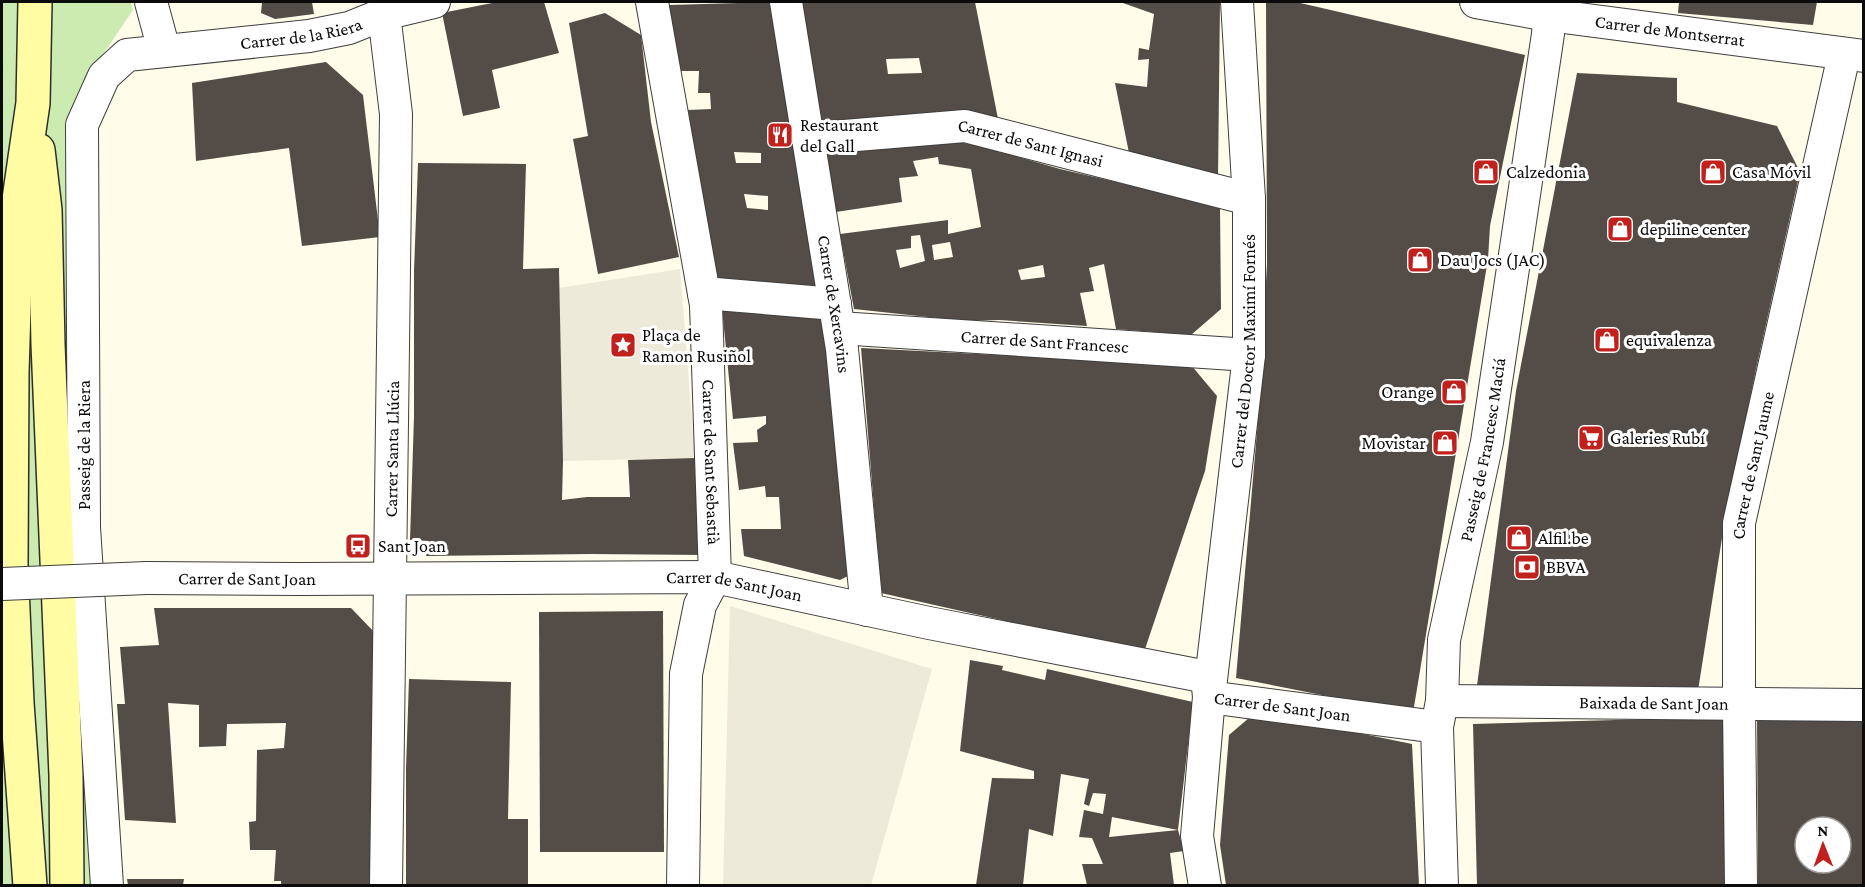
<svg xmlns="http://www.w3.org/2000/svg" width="1865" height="887" font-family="'Crimson Pro',serif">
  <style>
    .green { fill: #cbebb1 }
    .plaza { fill: #eeead9 }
    .building { fill: #544d47; fill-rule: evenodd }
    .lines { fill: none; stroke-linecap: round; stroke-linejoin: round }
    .street-casing { stroke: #3e3e3e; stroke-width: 34 }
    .secondary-casing { stroke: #2d2d2d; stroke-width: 36 }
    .street { stroke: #fff; stroke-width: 32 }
    .secondary { stroke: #fffca4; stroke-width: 33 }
    .street-bridge-casing { stroke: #3e3e3e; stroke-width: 34; stroke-linecap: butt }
    .street-bridge { stroke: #fff; stroke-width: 32 }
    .labels { text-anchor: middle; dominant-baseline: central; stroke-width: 6; stroke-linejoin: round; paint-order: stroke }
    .street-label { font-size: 18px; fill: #0b0b0b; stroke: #fff }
    .poi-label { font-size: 18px; fill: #0b0b0b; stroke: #fff; text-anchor: start }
  </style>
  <rect width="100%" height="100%" fill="#fffce9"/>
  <!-- green -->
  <polygon class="green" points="2,2 131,2 133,10 99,60 75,107 92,885 2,886"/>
  <!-- plaza -->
  <g class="plaza">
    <polygon points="680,269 695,458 563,461 559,288"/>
    <polygon points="730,606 932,669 871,885 723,885"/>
  </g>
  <!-- building -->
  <g class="building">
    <polygon points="262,2 312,2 314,14 275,19 261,13"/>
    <polygon points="497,2 544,2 559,53 492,70 500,108 463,116 442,13"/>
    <path d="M771,2L825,295L719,289L707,230L688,110L711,109L710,93H698L699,71H679L669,5ZM734,152L761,153V163H736ZM744,194L768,196V210L747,208Z"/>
    <path d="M796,2H975L1000,129L820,127ZM919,58L922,73L888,74L886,59Z"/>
    <polygon points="1120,2 1220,2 1218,178 1130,158 1115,83 1147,87 1149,59 1138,60 1139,48 1149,50 1154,14"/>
    <polygon points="1266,2 1296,2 1525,55 1490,226 1488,259 1413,713 1236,678 1259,408 1267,264"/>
    <polygon points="1679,2 1817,2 1813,25 1678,13"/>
    <polygon points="605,13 641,35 651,122 679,257 598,274 573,139 588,136 569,23"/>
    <polygon points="326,62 363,95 380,237 302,246 289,148 196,161 192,83"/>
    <polygon points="1577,73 1677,78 1677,102 1777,126 1800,172 1756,369 1725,519 1697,697 1476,693 1516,391"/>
    <path d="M931,136L988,148L1060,169L1220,206L1221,309L1191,335L1116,329L1104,264L1089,268L1094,291L1080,293L1087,326L999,320L965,321L854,309L840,234L948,220V234L981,227L971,169L939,164L938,157L913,161L918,176L899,178L902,202L836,212L823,145ZM920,235L925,261L900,268L896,250L911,248V236ZM950,242L953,257L934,260L932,245ZM1043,265L1045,277L1021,280L1018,270Z"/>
    <polygon points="418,163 526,164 523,269 559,268 563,461 562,500 587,497 630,497 628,460 695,458 702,497 705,555 590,554 426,556 429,541 410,540 414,417 414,271"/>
    <polygon points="722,308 826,313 848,576 840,580 744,556 741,529 781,529 779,497 766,497 765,486 739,490 733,443 758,442 757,430 766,424 766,416 733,419"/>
    <polygon points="861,348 1191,365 1217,396 1205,471 1144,652 881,593"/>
    <polygon points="154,608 351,608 377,635 372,749 372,822 370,851 371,885 281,885 281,881 274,881 276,850 250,850 249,822 256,821 257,750 284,748 286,723 227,724 226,746 199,747 199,705 168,703 176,823 125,820 117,704 125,704 120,647 159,645"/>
    <polygon points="663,611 664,852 540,852 539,612"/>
    <polygon points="970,660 1003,666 1002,670 1045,680 1047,669 1193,702 1178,830 1112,817 1109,837 1178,830 1184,851 1170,853 1174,885 1087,885 1082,864 1103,864 1092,838 1079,837 1084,810 1103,814 1106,794 1093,793 1089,806 1084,804 1089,779 1061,774 1053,836 1029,829 1023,885 976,885 992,778 1034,779 1034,771 960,751"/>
    <polygon points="409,679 511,682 508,819 528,819 528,885 406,885 406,769"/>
    <polygon points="1256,712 1412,744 1419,885 1226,885 1220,845 1229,735"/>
    <path d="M1863,714V885H1758L1757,715ZM1805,827H1841V863H1805Z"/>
    <polygon points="1725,717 1727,885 1477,885 1473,724"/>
    <polygon points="127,879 184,879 183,885 128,885"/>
  </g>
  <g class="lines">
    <defs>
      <g id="street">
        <polyline points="151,2 164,50"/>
        <path id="s1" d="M652,2L706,305L715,577L700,605L686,674L683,886"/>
        <path id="s2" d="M786,2L842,349L867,610"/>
        <path id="s3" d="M1476,2L1548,15L1864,56"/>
        <polyline points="384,14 396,114 386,886"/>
        <path id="s4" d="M808,139L965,126L1249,199"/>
        <polyline points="704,293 835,304"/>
        <path id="s5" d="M839,328L1249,355"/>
        <path id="s6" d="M147,578L300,579L715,577L929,623L1207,677L1209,697"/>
        <path id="s7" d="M1209,697L1437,727"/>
        <path id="s8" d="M1442,701L1864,705"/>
        <path id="s9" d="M107,886L84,527L82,125L104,76L127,55L309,36L349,28L384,14L434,2"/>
        <path id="s10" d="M1205,886L1197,836L1209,697L1249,355V199L1237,2"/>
        <path id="s11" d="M1442,886L1437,727L1442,701L1444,640L1487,442L1548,34L1550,2"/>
        <path id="s12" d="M1741,886L1739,705V523L1844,55"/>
      </g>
      <g id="secondary">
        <polyline points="38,150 45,210 48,344 66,775 67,886"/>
        <polyline points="30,886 17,703 11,564 12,373 17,213 33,103 35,2"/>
      </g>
    </defs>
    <!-- street casing -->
    <use href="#street" class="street-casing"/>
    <!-- secondary casing -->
    <use href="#secondary" class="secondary-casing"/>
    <!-- street -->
    <use href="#street" class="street"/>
    <!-- secondary -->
    <use href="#secondary" class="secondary"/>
    <defs>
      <polyline id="street-bridge" points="2,584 147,578"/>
    </defs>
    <!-- street-bridge casing -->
    <use href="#street-bridge" class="street-bridge-casing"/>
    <!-- street-bridge -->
    <use href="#street-bridge" class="street-bridge"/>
  </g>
  <!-- icons -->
  <defs>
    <symbol id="restaurant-square" viewBox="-11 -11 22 22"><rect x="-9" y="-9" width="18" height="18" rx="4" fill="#c1211d" stroke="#fff"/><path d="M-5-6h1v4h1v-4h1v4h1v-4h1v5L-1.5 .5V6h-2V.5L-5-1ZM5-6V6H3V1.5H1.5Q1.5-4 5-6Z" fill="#fff"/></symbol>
    <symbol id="shop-square" viewBox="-11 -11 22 22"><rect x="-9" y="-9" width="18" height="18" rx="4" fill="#c1211d" stroke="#fff"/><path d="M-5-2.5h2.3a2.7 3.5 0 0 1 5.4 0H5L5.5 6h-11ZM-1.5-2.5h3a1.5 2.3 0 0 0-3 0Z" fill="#fff"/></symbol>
    <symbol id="sight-square" viewBox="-11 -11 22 22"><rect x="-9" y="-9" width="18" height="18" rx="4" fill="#c1211d" stroke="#fff"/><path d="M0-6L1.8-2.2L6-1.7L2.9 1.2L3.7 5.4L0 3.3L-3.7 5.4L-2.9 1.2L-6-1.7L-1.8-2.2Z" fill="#fff"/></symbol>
    <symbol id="supermarket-square" viewBox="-11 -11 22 22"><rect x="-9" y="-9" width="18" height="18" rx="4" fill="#c1211d" stroke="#fff"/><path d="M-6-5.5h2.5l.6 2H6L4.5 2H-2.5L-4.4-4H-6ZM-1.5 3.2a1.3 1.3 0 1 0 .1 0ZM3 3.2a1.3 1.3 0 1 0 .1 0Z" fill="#fff"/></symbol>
    <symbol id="bus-square" viewBox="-11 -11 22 22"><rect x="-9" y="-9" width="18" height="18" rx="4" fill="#c1211d" stroke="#fff"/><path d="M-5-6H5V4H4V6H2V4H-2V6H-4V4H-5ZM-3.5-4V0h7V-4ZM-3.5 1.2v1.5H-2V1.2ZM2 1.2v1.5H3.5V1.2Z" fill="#fff"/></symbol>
    <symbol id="bank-square" viewBox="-11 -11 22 22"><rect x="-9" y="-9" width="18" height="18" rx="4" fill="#c1211d" stroke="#fff"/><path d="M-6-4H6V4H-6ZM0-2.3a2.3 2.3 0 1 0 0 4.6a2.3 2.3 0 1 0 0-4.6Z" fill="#fff"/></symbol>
  </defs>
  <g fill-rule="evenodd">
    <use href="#restaurant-square" x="765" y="120" width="30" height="30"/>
    <use href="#shop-square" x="1471" y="157" width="30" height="30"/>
    <use href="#shop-square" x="1698" y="157" width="30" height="30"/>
    <use href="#shop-square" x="1605" y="214" width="30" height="30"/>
    <use href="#shop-square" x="1405" y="245" width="30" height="30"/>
    <use href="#shop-square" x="1592" y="325" width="30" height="30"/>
    <use href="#sight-square" x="608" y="330" width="30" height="30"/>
    <use href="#shop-square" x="1439" y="377" width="30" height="30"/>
    <use href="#supermarket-square" x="1576" y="423" width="30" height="30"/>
    <use href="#shop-square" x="1430" y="428" width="30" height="30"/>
    <use href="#shop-square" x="1504" y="523" width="30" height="30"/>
    <use href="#bus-square" x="343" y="531" width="30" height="30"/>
    <use href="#bank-square" x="1512" y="552" width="30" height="30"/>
  </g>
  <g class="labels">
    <!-- street labels -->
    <g class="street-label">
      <text stroke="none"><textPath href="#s3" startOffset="196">Carrer de Montserrat</textPath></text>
      <text stroke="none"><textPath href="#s9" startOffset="1022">Carrer de la Riera</textPath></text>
      <text stroke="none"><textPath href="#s4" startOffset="225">Carrer de Sant Ignasi</textPath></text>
      <text stroke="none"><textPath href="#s2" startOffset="306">Carrer de Xercavins</textPath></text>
      <text stroke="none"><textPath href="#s5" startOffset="206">Carrer de Sant Francesc</textPath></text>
      <text stroke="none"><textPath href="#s10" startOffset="538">Carrer del Doctor Maximí Fornés</textPath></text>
      <text transform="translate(84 445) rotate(-90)">Passeig de la Riera</text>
      <text transform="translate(392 449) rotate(-89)">Carrer Santa Llúcia</text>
      <text stroke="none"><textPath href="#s11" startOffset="441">Passeig de Francesc Maciá</textPath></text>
      <text stroke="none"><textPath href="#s1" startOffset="465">Carrer de Sant Sebastià</textPath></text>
      <text stroke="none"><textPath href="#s12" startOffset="422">Carrer de Sant Jaume</textPath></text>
      <text stroke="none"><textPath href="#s6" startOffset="100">Carrer de Sant Joan</textPath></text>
      <text stroke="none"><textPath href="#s6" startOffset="588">Carrer de Sant Joan</textPath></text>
      <text stroke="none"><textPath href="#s8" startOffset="212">Baixada de Sant Joan</textPath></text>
      <text stroke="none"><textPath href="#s7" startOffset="74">Carrer de Sant Joan</textPath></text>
    </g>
    <!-- poi labels -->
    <g class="poi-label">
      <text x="800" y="125">Restaurant<tspan x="800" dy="21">del Gall</tspan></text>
      <text x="1506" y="172">Calzedonia</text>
      <text x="1732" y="172">Casa Móvil</text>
      <text x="1640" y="229">depiline center</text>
      <text x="1440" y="260">Dau Jocs (JAC)</text>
      <text x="642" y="335">Plaça de<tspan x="642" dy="21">Ramon Rusiñol</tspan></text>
      <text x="1626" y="340">equivalenza</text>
      <text x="1434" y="392" text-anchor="end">Orange</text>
      <text x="1610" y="438">Galeries Rubí</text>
      <text x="1426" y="443" text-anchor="end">Movistar</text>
      <text x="1538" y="538">Alfil.be</text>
      <text x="378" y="546">Sant Joan</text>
      <text x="1546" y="567">BBVA</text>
    </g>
  </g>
  <!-- border -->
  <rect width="1865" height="887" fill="none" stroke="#0b0b0b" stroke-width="6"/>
  <!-- north arrow -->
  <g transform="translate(1823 845) rotate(359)"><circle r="28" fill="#ffffff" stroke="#9d9d9d" stroke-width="1.5"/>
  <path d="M0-4.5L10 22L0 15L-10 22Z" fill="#c1211d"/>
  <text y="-9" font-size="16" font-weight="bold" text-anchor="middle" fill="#0b0b0b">N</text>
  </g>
</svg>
